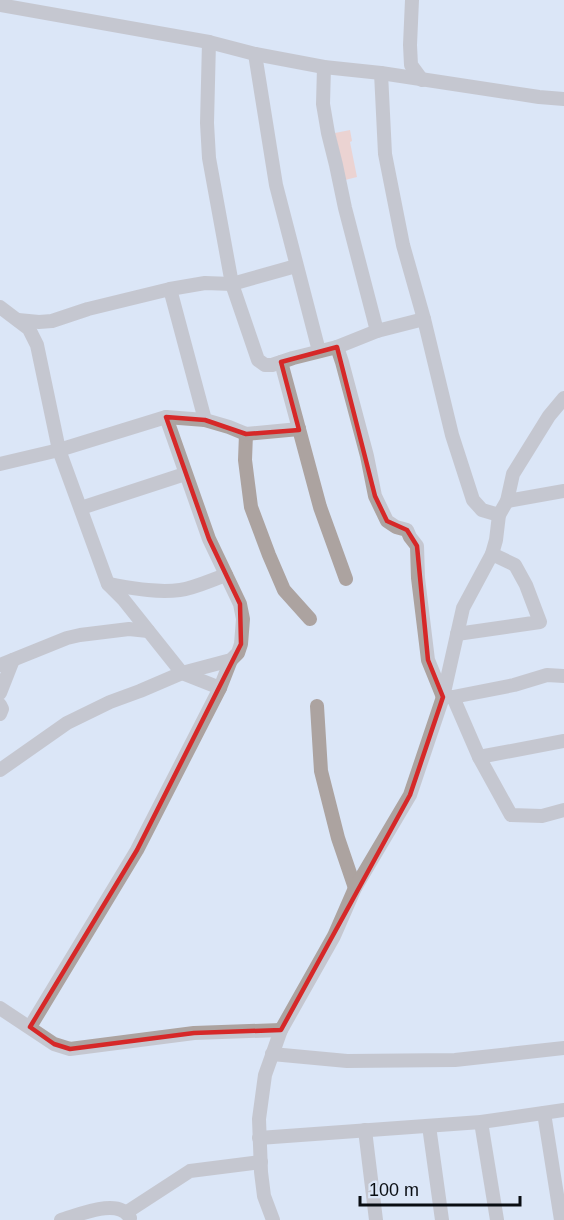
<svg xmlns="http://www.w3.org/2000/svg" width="564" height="1220" font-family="Arial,sans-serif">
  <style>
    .green { fill: #febca5 }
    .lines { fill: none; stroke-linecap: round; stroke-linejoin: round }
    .minor { stroke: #aca3a0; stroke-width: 14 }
    .marked { fill: none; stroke: #d62828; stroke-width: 4.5; stroke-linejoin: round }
  </style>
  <rect width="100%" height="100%" fill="#dbe6f7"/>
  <!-- green -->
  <polygon class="green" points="350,130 352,141 350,142 357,177 345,180 335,133"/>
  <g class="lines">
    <!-- minor -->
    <g class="minor">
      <polyline points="412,0 410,45 411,65 422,80"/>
      <polyline points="0,5 209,42 255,54 324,67 381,73 539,97 564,99"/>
      <polyline points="209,42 207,123 209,158 232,284 258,360 265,365 272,365 293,358 337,347 377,331 424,319"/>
      <polyline points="255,54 276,185 319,351"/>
      <polyline points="324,67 323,104 328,133 336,165 345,208 377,331"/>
      <polyline points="381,73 385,154 403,245 424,319 452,435 473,500 482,510 499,515"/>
      <polyline points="170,289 205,420"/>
      <polyline points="0,307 29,329 37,345 59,450 108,584 123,599 182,673 220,688"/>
      <polyline points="18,320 39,322 52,321 88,309 170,289 205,283 232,284 296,266"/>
      <polyline points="337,347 342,362 367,456 375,496 387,521 396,527 407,530 410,537 417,546 418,578 428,660 443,697"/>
      <polyline points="281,362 320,507 346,579"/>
      <polyline points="246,434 245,460 251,507 269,555 284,590 310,619"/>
      <polyline points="0,464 59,450 166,417 205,420 229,427 246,434 299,429"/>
      <polyline points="507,501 564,491"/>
      <polyline points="81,508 185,474"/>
      <path d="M108,584C132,588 156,593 180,590C195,588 211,580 226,575"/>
      <polyline points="457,634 540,622 526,585 515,565 492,554"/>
      <polyline points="0,665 67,638 80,635 129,629 148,631"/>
      <polyline points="0,693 13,660"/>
      <polyline points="445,697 453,697 514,685 547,675 564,676"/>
      <polyline points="453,697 479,757 511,815 542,816 564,810"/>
      <polyline points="0,705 2,709 0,714"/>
      <polyline points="317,706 321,771 338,838 355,888"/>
      <polyline points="479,757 564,741"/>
      <polyline points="0,770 67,723 110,702 140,691 182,673 231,660 238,653 241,644 243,619 240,604 209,539 166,417"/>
      <polyline points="0,1008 54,1044 70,1049 194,1033 281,1030"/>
      <polyline points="30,1027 137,850 220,688 231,660"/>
      <polyline points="272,1054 347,1061 455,1060 564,1048"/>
      <polyline points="544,1113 561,1220"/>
      <polyline points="481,1122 497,1220"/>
      <polyline points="429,1126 442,1220"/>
      <polyline points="365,1130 376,1220"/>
      <polyline points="259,1138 481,1122 564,1110"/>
      <polyline points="127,1212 190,1171 261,1162"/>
      <path d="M61,1220C79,1215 119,1197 130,1218"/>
      <polyline points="273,1220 264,1196 261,1172 259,1119 265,1075 281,1030 334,936 355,888 410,795 443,697 463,608 492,554 496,540 499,515 507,501 513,474 549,416 564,398"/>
    </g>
  </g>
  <!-- marked area -->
  <path d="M0 0H564V1220H0ZM337,347L375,496L387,521L407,530L417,546L428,660L443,697L410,795L281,1030L194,1033L70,1049L54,1044L30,1027L137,850L241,644L240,604L209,539L166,417L205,420L246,434L299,430L281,362Z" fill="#dbe6f7" fill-opacity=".55" fill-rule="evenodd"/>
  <path class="marked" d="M337,347L375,496L387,521L407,530L417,546L428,660L443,697L410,795L281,1030L194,1033L70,1049L54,1044L30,1027L137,850L241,644L240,604L209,539L166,417L205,420L246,434L299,430L281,362Z"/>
  <!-- scale -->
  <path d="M360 1196v9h160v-9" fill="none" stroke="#090d12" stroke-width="3"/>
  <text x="369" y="1196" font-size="18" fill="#090d12" stroke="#dbe6f7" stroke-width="4.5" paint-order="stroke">100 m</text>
</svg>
